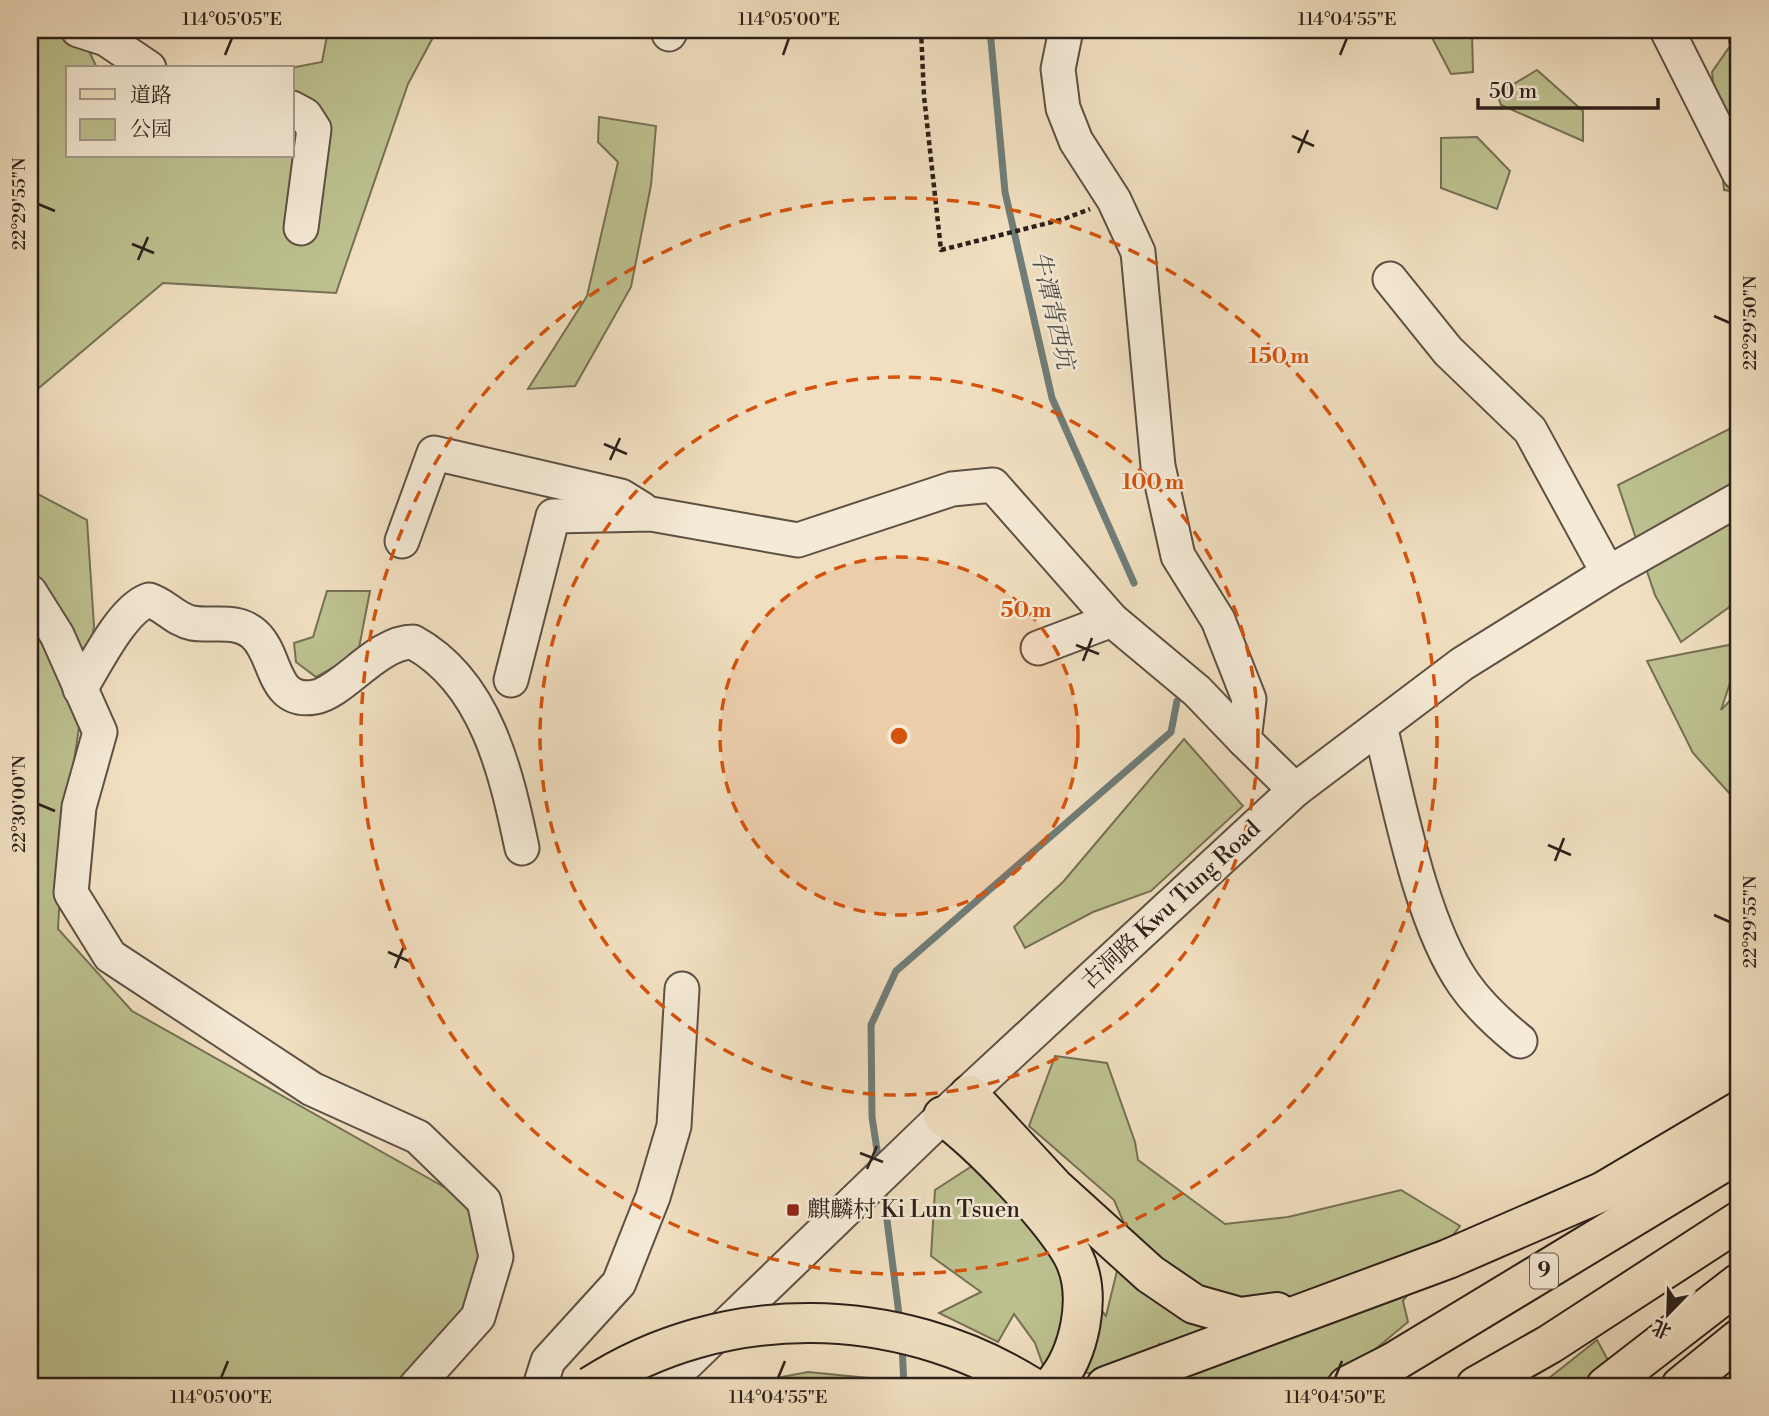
<svg xmlns="http://www.w3.org/2000/svg" width="1769" height="1416" font-family="'Libre Bodoni','Noto Serif SC',serif">
  <style>
    .green { fill: #bdc190; stroke: #757055; stroke-width: 2 }
    .lines { fill: none; stroke-linecap: round; stroke-linejoin: round }
    .stream { stroke: #6f7d79; stroke-width: 7 }
    .minor-casing { stroke: #5e5044; stroke-width: 37 }
    .major-casing { stroke: #2d201a; stroke-width: 42 }
    .highway-casing { stroke: #2d201a; stroke-width: 42 }
    .path { stroke: #2d201a; stroke-width: 4.5; stroke-dasharray: 5 3.5; stroke-linecap: butt }
    .minor { stroke: #f5ead6; stroke-width: 33 }
    .major { stroke: #f0dfc0; stroke-width: 38 }
    .highway { stroke: #f0dfc0; stroke-width: 38 }
    .major-bridge-casing { stroke: #2d201a; stroke-width: 42; stroke-linecap: butt }
    .major-bridge { stroke: #f0dfc0; stroke-width: 38 }
    .ticks { fill: none; stroke: #2d201a; stroke-width: 2.5 }
    .ring { fill: none; stroke: #d5530d; stroke-width: 3.5; stroke-dasharray: 12 9 }
    .poi-dot { fill: #8f2418; stroke: #f5ead6; stroke-width: 2.5 }
    .labels { text-anchor: middle; dominant-baseline: central; stroke-width: 5; stroke-linejoin: round; paint-order: stroke }
    .shield { fill: #f5ead6; stroke: #695d52; stroke-width: 2 }
    .shield-label { font-size: 21px; font-weight: bold; fill: #2d201a }
    .street-label { font-size: 23px; fill: #2d201a; stroke: #f5ead6 }
    .poi-label { font-size: 23px; fill: #2d201a; stroke: #f5ead6; text-anchor: start }
    .water-label { font-size: 24px; font-style: italic; fill: #4e4e4a; stroke: #f5ead6 }
    .centre { fill: #d5530d; stroke: #f5ead6; stroke-width: 3.5 }
    .ring-label { font-size: 21px; text-anchor: middle; font-weight: bold; fill: #d5530d; stroke: #f5ead6; stroke-width: 5; stroke-linejoin: round; paint-order: stroke }
    .neatline { fill: none; stroke: #2d201a; stroke-width: 2.5 }
    .ticks-label { font-size: 18px; text-anchor: middle; fill: #2d201a }
  </style>
  <rect width="100%" height="100%" fill="#f0dfc0"/>
  <filter id="stains"><feTurbulence type="fractalNoise" baseFrequency=".00286" numOctaves="4"/><feColorMatrix values="0 0 0 0 .2 0 0 0 0 .09 0 0 0 0 .02 0 0 0 .5 -.17"/></filter>
  <radialGradient id="worn" r=".72"><stop offset=".6" stop-color="#630" stop-opacity="0"/><stop offset="1" stop-color="#630" stop-opacity=".3"/></radialGradient>
  <!-- green -->
  <g class="green">
    <polygon points="30,30 57,30 84,40 97,68 68,68 68,156 292,156 290,68 322,62 328,30 437,30 408,84 336,293 163,283 33,393 30,490 87,520 94,626 63,836 58,929 132,1011 460,1196 497,1244 425,1386 30,1386"/>
    <polygon points="1428,30 1477,30 1472,32 1473,72 1451,74"/>
    <polygon points="1727,30 1739,30 1739,192 1724,190 1712,72 1730,46"/>
    <polygon points="1537,70 1583,111 1583,141 1501,105 1497,94"/>
    <polygon points="599,117 656,126 651,185 631,287 575,386 528,389 587,296 618,162 598,142"/>
    <polygon points="1477,137 1510,171 1497,209 1441,188 1441,138"/>
    <polygon points="1739,424 1739,600 1681,642 1655,595 1618,485"/>
    <polygon points="327,591 370,591 358,653 316,677 296,662 294,643 313,637"/>
    <polygon points="1739,643 1739,656 1721,710 1739,691 1739,804 1693,753 1647,661"/>
    <polygon points="1184,739 1243,806 1151,891 1093,912 1025,948 1014,927 1063,882"/>
    <polygon points="1055,1056 1107,1063 1135,1142 1138,1160 1225,1224 1288,1217 1401,1190 1460,1226 1403,1301 1408,1322 1361,1361 1312,1386 1194,1386 1159,1344 1143,1386 1110,1365 1090,1373 1045,1371 1035,1343 1014,1314 998,1342 939,1313 981,1292 931,1256 935,1190 972,1166 1040,1237 1106,1316 1127,1230 1114,1200 1029,1126"/>
    <polygon points="1597,1340 1622,1386 1539,1386"/>
    <polygon points="808,1372 940,1385 942,1386 735,1386"/>
  </g>
  <g class="lines">
    <!-- stream -->
    <g class="stream">
      <polyline points="990,30 1005,192 1052,398 1134,583"/>
      <polyline points="879,1163 872,1117 871,1025 896,971 1171,732 1177,701"/>
      <polyline points="883,1189 900,1322"/>
      <polyline points="902,1345 904,1386"/>
    </g>
    <defs>
      <g id="minor">
        <polyline points="78,30 106,39 149,68"/>
        <polyline points="1066,30 1058,69 1063,108 1076,141 1114,200 1138,252 1158,466 1178,556 1218,620 1249,699 1244,740 1295,790"/>
        <polyline points="1667,30 1739,173"/>
        <polyline points="669,34 671,30"/>
        <polyline points="292,108 305,115 314,129 301,228"/>
        <polyline points="1390,279 1448,351 1530,430 1608,573"/>
        <polyline points="402,541 434,453 621,496 642,509"/>
        <polyline points="30,592 57,635 100,732 79,807 71,893 110,956 312,1089 418,1137 484,1201 496,1257 478,1317 416,1386"/>
        <polyline points="1038,648 1112,620"/>
        <polyline points="511,680 553,516 651,514 798,540 952,489 993,485 1112,620 1197,691 1244,740"/>
        <path d="M80,689C96,664 122,609 149,600C165,605 176,620 192,623C213,627 236,618 254,634C278,655 271,705 315,697C343,692 377,642 413,642C486,682 506,772 522,848"/>
        <path d="M1380,726C1399,802 1420,921 1464,984C1480,1007 1499,1024 1520,1041"/>
        <polyline points="540,1386 548,1361 619,1283 653,1197 674,1126 682,989"/>
        <polyline points="663,1386 943,1116 1295,790 1462,664 1608,573 1739,499"/>
      </g>
      <path id="major" d="M943,1116C980,1143 1051,1216 1073,1256C1093,1295 1080,1355 1052,1386"/>
      <g id="highway">
        <polyline points="969,1095 1054,1187 1150,1274 1194,1304 1240,1317 1277,1312"/>
        <polyline points="1106,1386 1448,1259 1602,1192 1739,1111"/>
        <polyline points="1347,1386 1392,1363 1739,1153"/>
        <polyline points="1476,1386 1550,1344 1739,1221"/>
        <polyline points="1606,1386 1739,1283"/>
        <polyline points="1681,1386 1739,1339"/>
      </g>
    </defs>
    <!-- minor casing -->
    <use href="#minor" class="minor-casing"/>
    <!-- major casing -->
    <use href="#major" class="major-casing"/>
    <!-- highway casing -->
    <use href="#highway" class="highway-casing"/>
    <!-- path -->
    <polyline class="path" points="921,30 924,96 941,250 1064,219 1090,209"/>
    <!-- minor -->
    <use href="#minor" class="minor"/>
    <!-- major -->
    <use href="#major" class="major"/>
    <!-- highway -->
    <use href="#highway" class="highway"/>
    <defs>
      <path id="major-bridge" d="M591,1386C724,1300 898,1304 1030,1386"/>
    </defs>
    <!-- major-bridge casing -->
    <use href="#major-bridge" class="major-bridge-casing"/>
    <!-- major-bridge -->
    <use href="#major-bridge" class="major-bridge"/>
  </g>
  <!-- ticks -->
  <path class="ticks" d="M225,55L232,38M783,55L789,38M1340,55L1347,38M1292,136L1314,146M1298,153L1308,130M38,204L55,211M132,244L154,253M138,260L148,237M1714,316L1730,323M604,444L627,454M610,460L620,438M1076,645L1099,654M1083,661L1092,638M38,804L55,811M1548,845L1571,855M1555,861L1564,838M1714,915L1730,922M388,952L411,962M395,968L404,946M860,1153L883,1162M867,1169L877,1146M221,1378L228,1361M778,1378L785,1361M1335,1378L1342,1361"/>
  <!-- distance rings -->
  <circle cx="899" cy="736" r="179" fill="#d5530d" fill-opacity=".12"/>
  <g class="ring">
    <circle cx="899" cy="736" r="179"/>
    <circle cx="899" cy="736" r="359"/>
    <circle cx="899" cy="736" r="538"/>
  </g>
  <!-- markers -->
  <rect class="poi-dot" x="786" y="1203" width="14" height="14" rx="3.5"/>
  <g class="labels">
    <!-- shield labels -->
    <rect class="shield" x="1530" y="1253.5" width="28" height="35" rx="5"/>
    <g class="shield-label">
      <text x="1544" y="1271">9</text>
    </g>
    <!-- street labels -->
    <g class="street-label">
      <text transform="translate(1171 905) rotate(-43)">古洞路 Kwu Tung Road</text>
    </g>
    <!-- poi labels -->
    <g class="poi-label">
      <text x="807" y="1210">麒麟村 Ki Lun Tsuen</text>
    </g>
    <!-- water labels -->
    <g class="water-label">
      <text transform="translate(1052 310) rotate(77)">牛潭背西坑</text>
    </g>
  </g>
  <circle cx="899" cy="736" r="10" class="centre"/>
  <g class="ring-label">
    <text x="1279" y="363">150 m</text>
    <text x="1153" y="489">100 m</text>
    <text x="1026" y="617">50 m</text>
  </g>
  <!-- margin -->
  <rect width="1769" height="1416" fill="none" stroke="#f0dfc0" stroke-width="77"/>
  <!-- legend -->
  <rect x="66" y="66" width="228" height="91" fill="#f5ead6" stroke="#a5998b" stroke-width="2"/>
  <rect x="80" y="89" width="35" height="10" fill="#f0dfc0" stroke="#a5998b" stroke-width="2"/>
  <text x="130" y="102" font-size="21" fill="#2d201a">道路</text>
  <rect x="80" y="119" width="35" height="21" fill="#bdc190" stroke="#a5998b" stroke-width="2"/>
  <text x="130" y="136" font-size="21" fill="#2d201a">公园</text>
  <!-- north arrow -->
  <g transform="translate(1668 1314) rotate(203)" stroke="#f5ead6" stroke-width="5" paint-order="stroke">
  <path d="M0-5L12 26L0 18L-12 26Z" fill="#2d201a"/>
  <text y="-10" font-size="19" font-weight="bold" text-anchor="middle" fill="#2d201a">北</text>
  </g>
  <!-- scale -->
  <path d="M1478 98v10h180v-10" fill="none" stroke="#2d201a" stroke-width="3.5"/>
  <text x="1489" y="98" font-size="21" fill="#2d201a" stroke="#f5ead6" stroke-width="5" paint-order="stroke">50 m</text>
  <rect x="38" y="38" width="1692" height="1340" class="neatline"/>
  <g class="ticks-label">
    <text x="232" y="25">114°05'05"E</text>
    <text x="789" y="25">114°05'00"E</text>
    <text x="1347" y="25">114°04'55"E</text>
    <text transform="translate(19 204) rotate(-90)" y="6">22°29'55"N</text>
    <text transform="translate(1750 323) rotate(-90)" y="6">22°29'50"N</text>
    <text transform="translate(19 804) rotate(-90)" y="6">22°30'00"N</text>
    <text transform="translate(1750 922) rotate(-90)" y="6">22°29'55"N</text>
    <text x="221" y="1403">114°05'00"E</text>
    <text x="778" y="1403">114°04'55"E</text>
    <text x="1335" y="1403">114°04'50"E</text>
  </g>
  <rect width="100%" height="100%" filter="url(#stains)"/>
  <rect width="100%" height="100%" fill="url(#worn)"/>
</svg>
